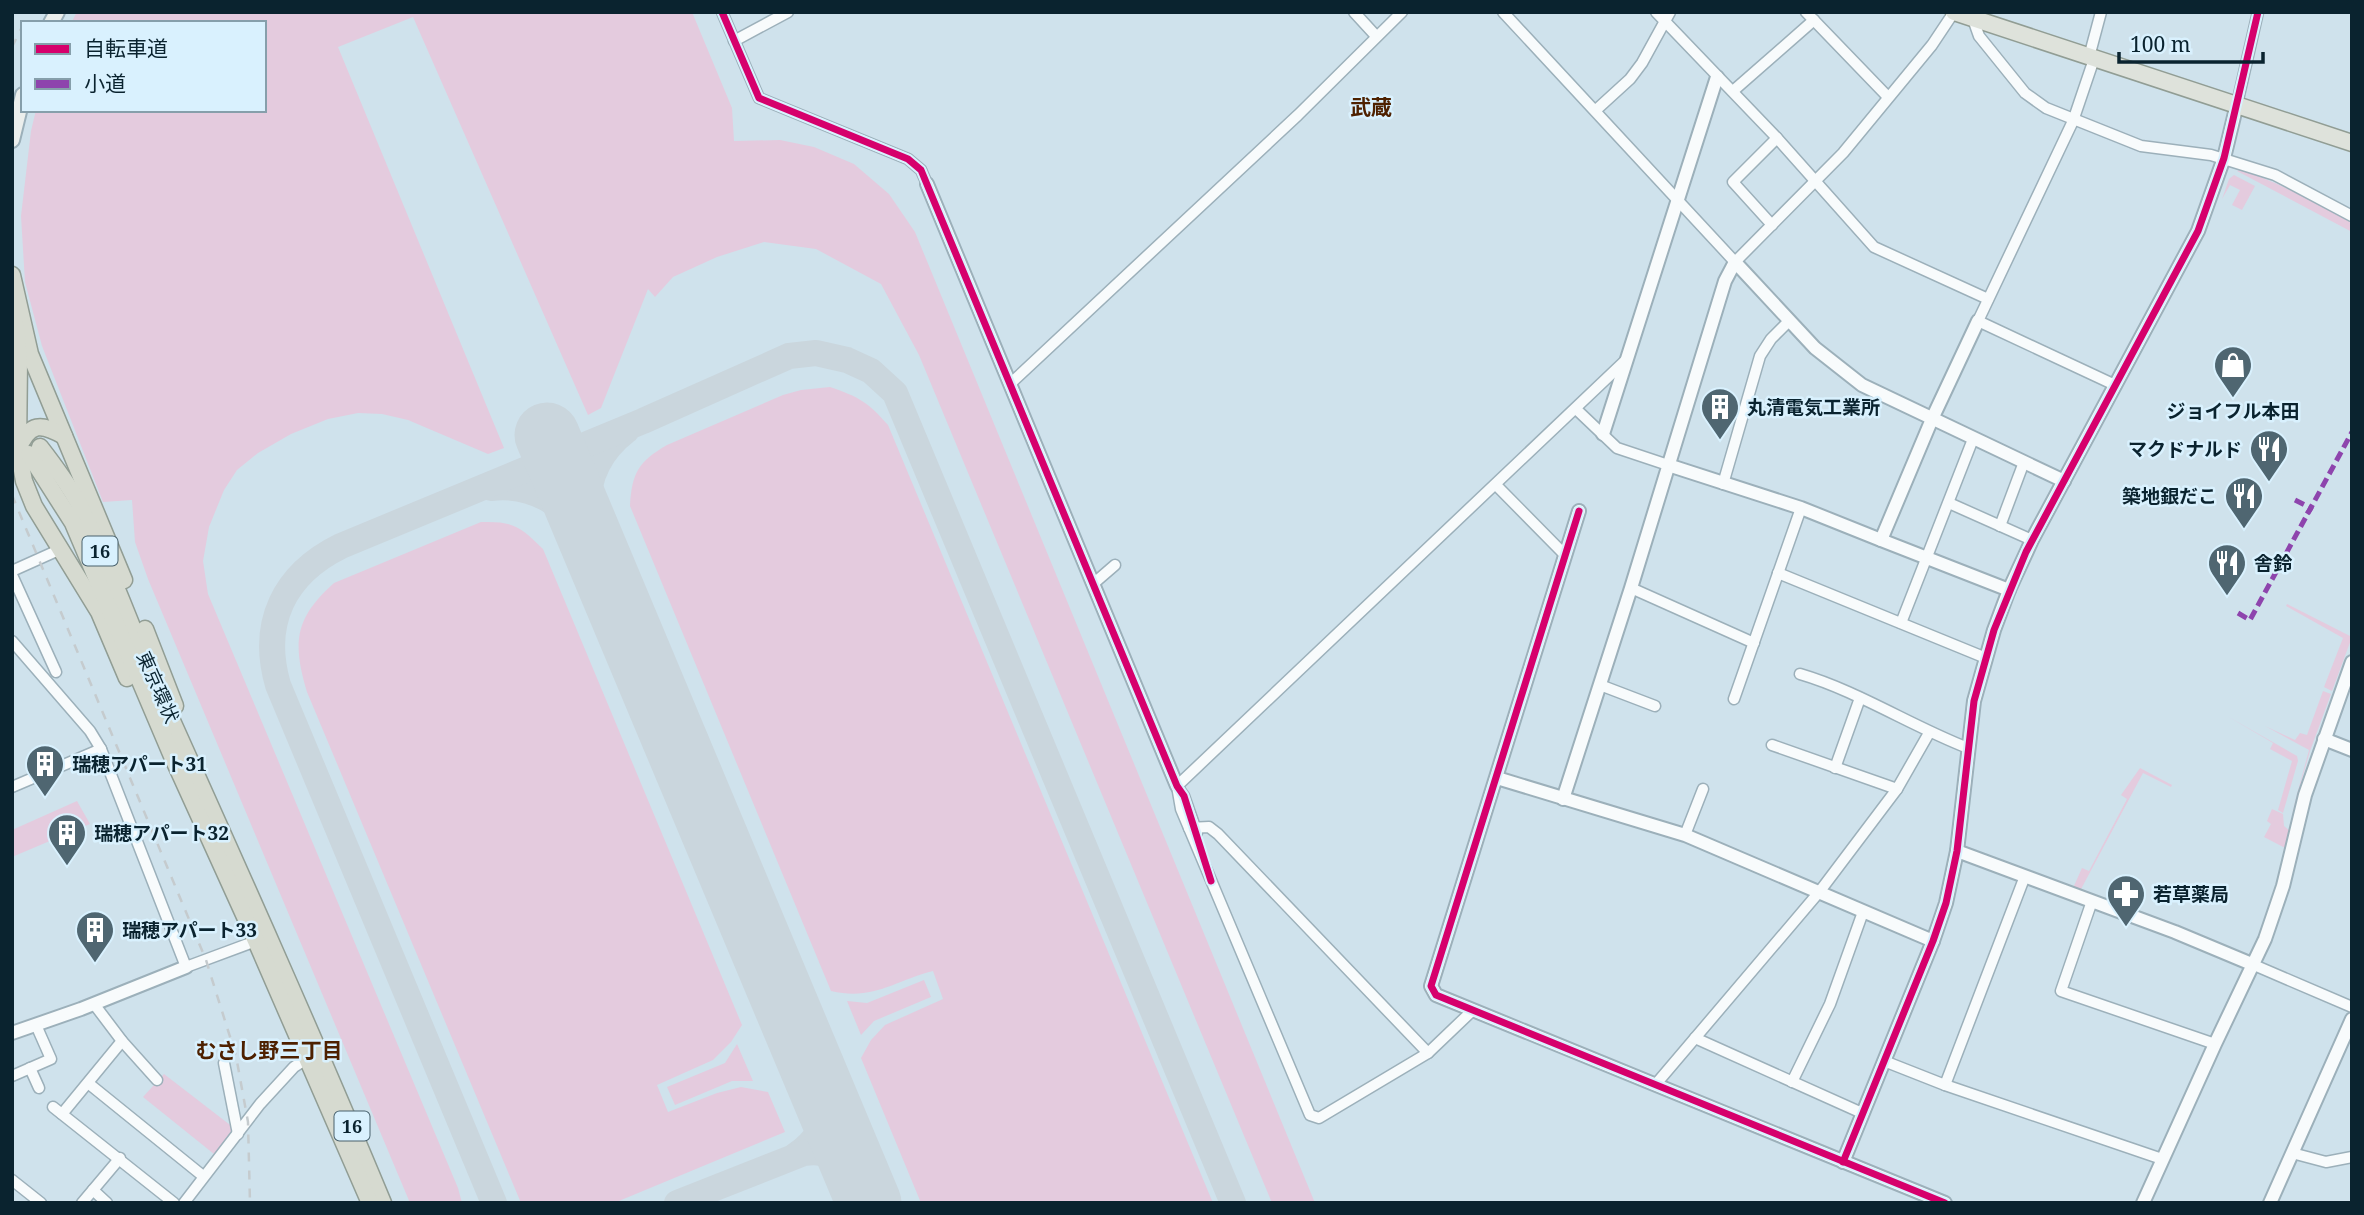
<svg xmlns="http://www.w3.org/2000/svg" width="2364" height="1215" font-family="'Noto Serif','Noto Sans JP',serif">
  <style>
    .green { fill: #e4cbde }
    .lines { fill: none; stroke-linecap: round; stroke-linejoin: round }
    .taxiway { stroke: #cad6dd; stroke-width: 26 }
    .runway { stroke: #cad6dd; stroke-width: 65 }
    .minor-casing { stroke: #9cb0ba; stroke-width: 13 }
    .tertiary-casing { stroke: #9cb0ba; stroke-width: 16 }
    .secondary-casing { stroke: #9cb0ba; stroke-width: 18 }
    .primary-casing { stroke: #919d94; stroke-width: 19 }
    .trunk-casing { stroke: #919d94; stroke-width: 19 }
    .minor { stroke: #f8fbfc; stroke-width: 10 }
    .tertiary { stroke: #f8fbfc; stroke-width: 12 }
    .secondary { stroke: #ebeeec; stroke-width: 14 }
    .primary { stroke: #dee2db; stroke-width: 16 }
    .trunk { stroke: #d6dad0; stroke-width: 16 }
    .rail { stroke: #c5cbce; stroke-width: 2.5; stroke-dasharray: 9 9; stroke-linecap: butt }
    .quiet { stroke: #8e44ad; stroke-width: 5; stroke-dasharray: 10 5; stroke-linecap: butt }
    .cycleway-casing { stroke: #d9f1fe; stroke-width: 11 }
    .cycleway { stroke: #d6006c; stroke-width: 7 }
    .labels { text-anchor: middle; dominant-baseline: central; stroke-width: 5; stroke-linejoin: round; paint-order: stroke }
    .shield { fill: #d9f1fe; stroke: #48616d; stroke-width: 2 }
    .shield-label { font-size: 18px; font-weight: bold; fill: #0a232f }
    .poi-label { font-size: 19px; font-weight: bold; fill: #0a232f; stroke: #d9f1fe; text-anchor: start }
    .street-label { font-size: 19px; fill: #0a232f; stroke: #d9f1fe }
    .neighbourhood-label { font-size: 21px; font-weight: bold; fill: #4e2100; stroke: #d9f1fe }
  </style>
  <rect width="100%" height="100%" fill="#cfe2ec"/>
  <!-- green -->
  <g class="green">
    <polygon points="77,12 692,12 732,108 734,141 780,140 814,147 854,164 889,194 915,232 1315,1203 1272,1203 919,355 881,284 816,249 764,242 717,257 673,277 655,297 648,289 601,408 588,415 413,17 338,47 504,448 488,454 408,420 382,414 358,413 328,419 291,434 258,453 237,470 224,490 209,527 203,561 208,594 458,1188 462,1203 410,1203 148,579 135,542 132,500 103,502 42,346 25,282 21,216 31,131 36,110 264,110 264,23 71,23"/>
    <path d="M2239,170C2280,182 2314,202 2352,223V232L2237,171Z"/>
    <polygon points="2234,175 2255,186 2242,210 2232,205 2240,190 2230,185 2222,199 2229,179"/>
    <path d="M830,387C859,397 868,402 888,425L1213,1203H921L861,1058L871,1040L885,1025L943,999L933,971C894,981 873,1001 831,991L630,506C632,473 638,462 667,445L783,395L801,390Z"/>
    <path d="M481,522C513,521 520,526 543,549L742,1025L731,1042L713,1060L657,1085L668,1112L717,1093L741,1087L768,1092L785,1132L614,1203H521L307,692C292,642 295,618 334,583Z"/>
    <polygon points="2287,604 2352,637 2332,691 2324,687 2343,638 2286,606"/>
    <polygon points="2323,691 2331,694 2310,751 2291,817 2309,750 2265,726 2295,740 2300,733 2307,735"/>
    <polygon points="2227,716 2297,756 2298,761 2283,813 2278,810 2292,761 2270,749 2273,743"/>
    <polygon points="2140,768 2172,785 2171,787 2143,773 2080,891 2073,888 2082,868 2089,871 2127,799 2121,795"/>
    <polygon points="77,801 90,824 12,857 12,830"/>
    <polygon points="2272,809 2283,814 2284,826 2290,831 2287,849 2264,837 2271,824 2267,821"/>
    <polygon points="924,980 931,997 874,1021 861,1035 847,1001 867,1003"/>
    <polygon points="737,1044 753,1081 732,1081 675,1105 667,1087 725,1063"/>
    <polygon points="164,1074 234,1128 214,1154 143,1097"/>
  </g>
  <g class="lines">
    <!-- taxiway -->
    <g class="taxiway">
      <path d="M491,488C532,483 568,505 590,540"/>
      <path d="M594,546C581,502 587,461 626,431"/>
      <path d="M796,1155C816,1141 826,1126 826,1102"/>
      <path d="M494,1203L278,685C260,623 284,574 341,546L643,421L789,356L816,353L847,360L871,371L895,393L1233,1203"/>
      <path d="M677,1203L804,1153C827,1149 841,1159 857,1174"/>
    </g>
    <!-- runway -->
    <polyline class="runway" points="547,435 869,1203"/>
    <defs>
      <g id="minor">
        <polyline points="722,12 759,98 908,159 921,170 927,184"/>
        <polyline points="1354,12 1376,36"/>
        <polyline points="1503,12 1735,262 1843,153 1932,45 1954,12"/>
        <polyline points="1656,12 1777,138 1874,247 1988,299"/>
        <polyline points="1806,12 1888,97"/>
        <polyline points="1973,19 1979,36 2025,93 2046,108 2141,146 2211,155 2275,175 2352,216"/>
        <polyline points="734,41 788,12"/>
        <polyline points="2089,57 2101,12"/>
        <polyline points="2094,59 2073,121 1978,321 2115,385"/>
        <polyline points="1733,91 1814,20"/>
        <polyline points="2237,104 2258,12"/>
        <polyline points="1596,110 1630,79 1642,63 1670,12"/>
        <polyline points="1772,225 1733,182 1777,138"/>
        <polyline points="1010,384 1298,115 1402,12"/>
        <polyline points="1576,409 1617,448 1668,465"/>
        <polyline points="1723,484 1760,356 1771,339 1789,321"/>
        <polyline points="1496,485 1565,555"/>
        <polyline points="1949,503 2032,540"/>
        <polyline points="2000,526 2024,462"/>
        <polyline points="12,571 61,549"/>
        <polyline points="1778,573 1986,658"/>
        <polyline points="12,575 56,672"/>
        <polyline points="1093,584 1115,565"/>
        <polyline points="1631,588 1754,643"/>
        <polyline points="1901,623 1973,439"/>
        <polyline points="12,641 90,731 101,749 186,967 256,941"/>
        <path d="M1800,674C1858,691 1911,726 1968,748"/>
        <polyline points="1600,685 1655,706"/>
        <polyline points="1734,699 1801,508"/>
        <polyline points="1772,745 1897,789"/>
        <polyline points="1835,768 1860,698"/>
        <polyline points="1177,786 1626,360"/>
        <polyline points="1177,786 1181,809 1310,1115 1319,1118 1428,1053 1473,1010"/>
        <polyline points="12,787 101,749"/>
        <polyline points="1179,789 1184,796 1197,833"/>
        <polyline points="1189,828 1209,827 1218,834 1428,1053"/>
        <polyline points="1685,835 1703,789"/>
        <polyline points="2092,901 2061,991 2215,1044"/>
        <polyline points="2254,965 2352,1007"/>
        <polyline points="94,1004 122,1041 157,1080"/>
        <polyline points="1695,1038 1862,1113"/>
        <polyline points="1884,1061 1945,1085 2162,1159"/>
        <polyline points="224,1063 238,1134"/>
        <polyline points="30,1068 39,1088"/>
        <polyline points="12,1076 51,1059 36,1025"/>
        <polyline points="1792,1082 1830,1004 1863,912"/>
        <polyline points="88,1083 203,1176"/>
        <polyline points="1656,1084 1820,891 1897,789 1929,733"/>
        <polyline points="1945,1085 2025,876"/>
        <polyline points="53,1107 174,1203"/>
        <polyline points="62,1114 122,1041"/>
        <polyline points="2292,1153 2326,1162 2352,1157"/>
        <polyline points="12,1180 41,1203"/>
        <polyline points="93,1190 107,1203"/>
        <polyline points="82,1203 120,1158"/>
        <polyline points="184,1203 260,1104 294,1067 311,1056"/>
      </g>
      <g id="tertiary">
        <polyline points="927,184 1177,786"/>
        <polyline points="1978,321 1932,419 1881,540 2009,590"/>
        <polyline points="1603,434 1717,77"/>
        <polyline points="1668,465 1801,508 1881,540"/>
        <polyline points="1579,511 1431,986 1436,995 1945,1203"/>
        <polyline points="2324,739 2352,750"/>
        <polyline points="1497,778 1685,835 1933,941"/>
        <polyline points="1563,799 1631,588 1725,281 1735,262 1815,348 1862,385 2064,481"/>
        <polyline points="1957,851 2175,932 2254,965"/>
        <polyline points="12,1033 81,1009 186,967"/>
        <polyline points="1843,1162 1933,941 1946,903 1957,851 1974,701 1994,630 2009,590 2032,540 2198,231 2224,158 2237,104"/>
        <polyline points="2143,1203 2215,1044 2265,939 2283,886 2305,795 2352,662"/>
        <polyline points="2270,1203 2352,1019"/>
      </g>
      <g id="secondary">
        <polyline points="51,23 57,12"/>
        <polyline points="12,140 23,95"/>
      </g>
      <polyline id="primary" points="1954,12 2352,143"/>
      <g id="trunk">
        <polyline points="12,275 30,354 124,580"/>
        <polyline points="12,312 17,335 19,361 18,449 24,481 34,506 99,612 127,678"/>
        <path d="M40,447C54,465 68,484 79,504C110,565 132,631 160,694C236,863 312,1032 383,1203"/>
        <path d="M18,449C30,422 41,423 64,436"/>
        <polyline points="29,454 73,523 172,756 256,941 370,1203"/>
        <polyline points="145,629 175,706"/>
      </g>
    </defs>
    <!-- minor casing -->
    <use href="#minor" class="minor-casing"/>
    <!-- tertiary casing -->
    <use href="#tertiary" class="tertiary-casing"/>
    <!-- secondary casing -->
    <use href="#secondary" class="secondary-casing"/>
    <!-- primary casing -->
    <use href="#primary" class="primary-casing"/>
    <!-- trunk casing -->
    <use href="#trunk" class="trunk-casing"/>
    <!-- minor -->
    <use href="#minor" class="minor"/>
    <!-- tertiary -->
    <use href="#tertiary" class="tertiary"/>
    <!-- secondary -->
    <use href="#secondary" class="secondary"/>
    <!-- primary -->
    <use href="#primary" class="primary"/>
    <!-- trunk -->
    <use href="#trunk" class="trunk"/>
    <!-- rail -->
    <g class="rail">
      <polyline points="12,47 23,25"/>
      <polyline points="12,495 206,960 236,1056 248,1122 250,1203"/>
    </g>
    <!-- quiet -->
    <g class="quiet">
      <polyline points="2295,500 2311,508 2307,514"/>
      <polyline points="2238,613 2250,620 2352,432"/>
    </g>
    <defs>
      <g id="cycleway">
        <polyline points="722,12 759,98 908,159 921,170 1177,786 1184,796 1211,881"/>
        <polyline points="1579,511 1431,986 1436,995 1945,1203"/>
        <polyline points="1843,1162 1933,941 1946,903 1957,851 1974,701 1994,630 2026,552 2198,231 2224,158 2258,12"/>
      </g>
    </defs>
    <!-- cycleway casing -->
    <use href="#cycleway" class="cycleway-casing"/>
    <!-- cycleway -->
    <use href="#cycleway" class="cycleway"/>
  </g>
  <!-- icons -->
  <defs>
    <symbol id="shop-pin" viewBox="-11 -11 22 30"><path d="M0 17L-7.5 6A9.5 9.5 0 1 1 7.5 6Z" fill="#4f6671" stroke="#d9f1fe"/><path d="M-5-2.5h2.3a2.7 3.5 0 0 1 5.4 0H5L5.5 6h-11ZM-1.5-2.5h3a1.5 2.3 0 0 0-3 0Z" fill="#fff"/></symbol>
    <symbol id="building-pin" viewBox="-11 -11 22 30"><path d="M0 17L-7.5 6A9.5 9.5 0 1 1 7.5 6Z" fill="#4f6671" stroke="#d9f1fe"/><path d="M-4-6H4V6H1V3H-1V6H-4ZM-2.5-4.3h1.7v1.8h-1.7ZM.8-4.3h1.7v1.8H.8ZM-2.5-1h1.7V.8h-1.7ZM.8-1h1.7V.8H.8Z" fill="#fff"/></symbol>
    <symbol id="restaurant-pin" viewBox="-11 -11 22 30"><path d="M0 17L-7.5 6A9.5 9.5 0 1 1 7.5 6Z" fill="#4f6671" stroke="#d9f1fe"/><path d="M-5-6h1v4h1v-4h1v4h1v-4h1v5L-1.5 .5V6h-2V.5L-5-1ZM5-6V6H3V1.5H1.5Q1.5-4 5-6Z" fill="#fff"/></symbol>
    <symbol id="pharmacy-pin" viewBox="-11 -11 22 30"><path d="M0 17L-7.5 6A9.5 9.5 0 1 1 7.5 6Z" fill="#4f6671" stroke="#d9f1fe"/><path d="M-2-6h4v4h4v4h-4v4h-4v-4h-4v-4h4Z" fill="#fff"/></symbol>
  </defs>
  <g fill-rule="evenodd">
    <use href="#shop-pin" x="2211" y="343" width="44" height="60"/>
    <use href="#building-pin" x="1698" y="385" width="44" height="60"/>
    <use href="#restaurant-pin" x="2247" y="427" width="44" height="60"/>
    <use href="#restaurant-pin" x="2222" y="474" width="44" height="60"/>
    <use href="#restaurant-pin" x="2205" y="541" width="44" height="60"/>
    <use href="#building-pin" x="23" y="742" width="44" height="60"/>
    <use href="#building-pin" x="45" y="811" width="44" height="60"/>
    <use href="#pharmacy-pin" x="2104" y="872" width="44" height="60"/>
    <use href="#building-pin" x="73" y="908" width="44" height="60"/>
  </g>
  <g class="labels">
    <!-- shield labels -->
    <g class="shield">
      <rect x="82.5" y="536.5" width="35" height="29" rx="5"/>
      <rect x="334.5" y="1111.5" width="35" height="29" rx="5"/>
    </g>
    <g class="shield-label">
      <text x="100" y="551">16</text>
      <text x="352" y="1126">16</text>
    </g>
    <!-- poi labels -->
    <g class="poi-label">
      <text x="1747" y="407">丸清電気工業所</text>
      <text x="2233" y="411" text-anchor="middle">ジョイフル本田</text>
      <text x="2242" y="449" text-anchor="end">マクドナルド</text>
      <text x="2217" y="496" text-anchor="end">築地銀だこ</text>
      <text x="2254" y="563">舎鈴</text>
      <text x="72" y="764">瑞穂アパート31</text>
      <text x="94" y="833">瑞穂アパート32</text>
      <text x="2153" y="894">若草薬局</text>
      <text x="122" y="930">瑞穂アパート33</text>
    </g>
    <!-- street labels -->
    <g class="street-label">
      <text transform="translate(158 687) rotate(66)">東京環状</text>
    </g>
    <!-- neighbourhood labels -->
    <g class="neighbourhood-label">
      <text x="1371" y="107">武蔵</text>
      <text x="269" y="1050">むさし野三丁目</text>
    </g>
  </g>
  <!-- border -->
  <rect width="2364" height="1215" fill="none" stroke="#0a232f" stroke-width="28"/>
  <!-- legend -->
  <rect x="21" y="21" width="245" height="91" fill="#d9f1fe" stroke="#869fab" stroke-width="2"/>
  <rect x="35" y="44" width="35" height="10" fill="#d6006c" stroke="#869fab" stroke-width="2"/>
  <text x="84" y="56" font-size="21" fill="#0a232f">自転車道</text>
  <rect x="35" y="79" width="35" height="10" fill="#8e44ad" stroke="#869fab" stroke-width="2"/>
  <text x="84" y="91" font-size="21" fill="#0a232f">小道</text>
  <!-- scale -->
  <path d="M2119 52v10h144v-10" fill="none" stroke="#0a232f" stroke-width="3.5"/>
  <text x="2130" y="52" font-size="21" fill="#0a232f" stroke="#d9f1fe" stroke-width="5" paint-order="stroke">100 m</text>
</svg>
